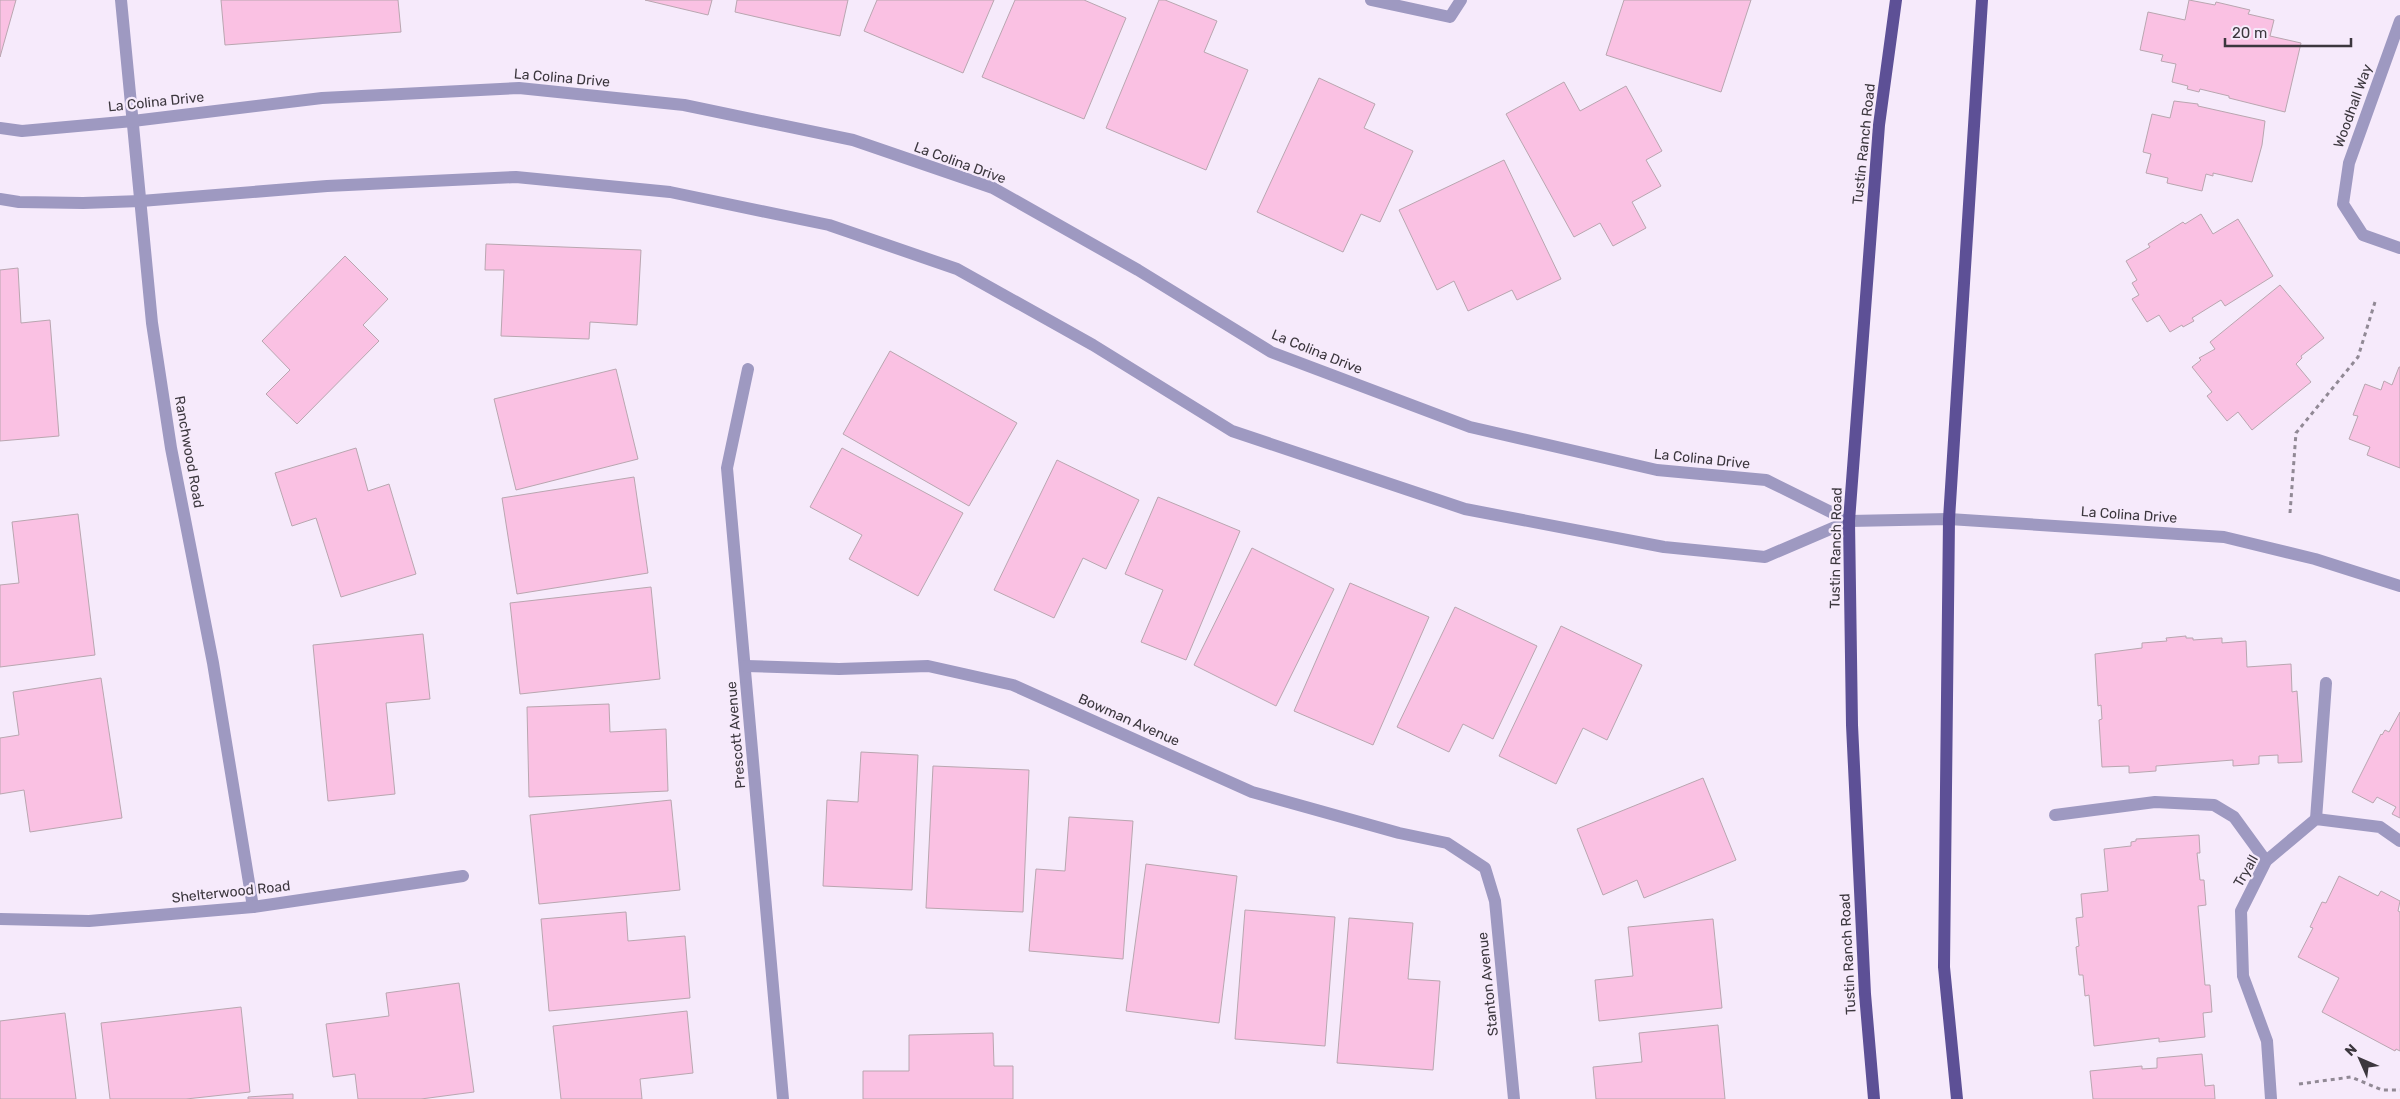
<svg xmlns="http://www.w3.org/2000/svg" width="2400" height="1099" font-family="Rubik,sans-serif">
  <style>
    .building { fill: #fac1e3; stroke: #b9a6b0 }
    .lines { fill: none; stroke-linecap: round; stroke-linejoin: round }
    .path { stroke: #918995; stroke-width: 3; stroke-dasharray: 4 4; stroke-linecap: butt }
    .minor { stroke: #9e99c1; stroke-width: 12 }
    .major { stroke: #5d5096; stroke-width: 12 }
    .labels { text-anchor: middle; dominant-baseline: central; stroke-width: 4.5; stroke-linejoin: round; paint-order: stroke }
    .street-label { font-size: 14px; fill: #3c373e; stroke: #f6eafb }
  </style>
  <rect width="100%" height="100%" fill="#f6eafb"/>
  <!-- building -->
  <g class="building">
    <polygon points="0,0 16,0 0,57"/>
    <polygon points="221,0 398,0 401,32 225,45"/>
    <polygon points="645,0 712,0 708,15"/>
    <polygon points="737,0 848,0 840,36 735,12"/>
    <polygon points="877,0 994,0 963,73 864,31"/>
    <polygon points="1015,0 1084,0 1126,18 1084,119 982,77"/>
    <polygon points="1159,0 1165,0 1217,21 1204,52 1248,70 1206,170 1106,128"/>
    <polygon points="1624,0 1751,0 1721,92 1606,55"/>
    <polygon points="2189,0 2215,5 2216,2 2250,10 2248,14 2274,20 2270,36 2301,43 2285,112 2229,98 2229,96 2200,89 2199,92 2187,89 2188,86 2172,82 2176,64 2161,61 2163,55 2140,50 2148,12 2185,20"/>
    <polygon points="1319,78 1375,104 1364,128 1413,151 1380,222 1361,214 1343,252 1257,212"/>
    <polygon points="1564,82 1580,111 1626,86 1662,151 1646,160 1661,186 1632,202 1646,228 1613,246 1600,223 1574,237 1506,114"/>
    <polygon points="2174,101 2198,104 2198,106 2265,121 2262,145 2252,182 2213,173 2213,176 2206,174 2202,191 2167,183 2168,178 2146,173 2151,154 2143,152 2152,114 2170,118"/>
    <polygon points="1504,160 1561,279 1517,300 1512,290 1468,311 1454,281 1437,290 1399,210"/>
    <polygon points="2201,214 2213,234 2238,219 2273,276 2225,306 2221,300 2192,318 2194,321 2183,327 2182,325 2170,332 2159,315 2147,322 2132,299 2139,295 2132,283 2137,280 2126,261 2150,247 2148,244 2183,222 2185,224"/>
    <polygon points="486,244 641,250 637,325 590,322 589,339 501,336 504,270 485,270"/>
    <polygon points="345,256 388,299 363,325 379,341 297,424 266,394 290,370 262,341"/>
    <polygon points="18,268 21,323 50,320 59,436 0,441 0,270"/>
    <polygon points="2280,285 2324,338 2301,356 2302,358 2296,364 2311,382 2252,430 2238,412 2227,421 2207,396 2212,392 2192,367 2201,360 2199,358 2215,349 2210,342"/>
    <polygon points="890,351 1017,423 969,506 843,434"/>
    <polygon points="2399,367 2400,367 2400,468 2367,455 2370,447 2349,439 2358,416 2353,415 2365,384 2381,390 2384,381 2392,385"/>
    <polygon points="616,369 638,459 516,490 494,399"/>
    <polygon points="356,448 368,491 389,484 416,574 341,597 316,518 292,526 275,473"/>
    <polygon points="842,448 963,513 918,596 849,559 862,535 810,507"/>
    <polygon points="1057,460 1139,500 1106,569 1083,558 1054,618 994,590"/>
    <polygon points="634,477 648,573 517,594 502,498"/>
    <polygon points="1158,497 1240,531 1186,660 1141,642 1163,590 1125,574"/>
    <polygon points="78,514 95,655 0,667 0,585 19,583 12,522"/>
    <polygon points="1252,548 1334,589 1276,706 1194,665"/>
    <polygon points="1350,583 1429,617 1373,745 1294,711"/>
    <polygon points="651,587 660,679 520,694 510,603"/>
    <polygon points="1455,607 1537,646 1493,739 1463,724 1449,752 1397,727"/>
    <polygon points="1561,626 1642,665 1607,740 1583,728 1556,784 1499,756"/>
    <polygon points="423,634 430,699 386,703 395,794 328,801 313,645"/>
    <polygon points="2186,636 2186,638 2193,638 2193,640 2222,638 2222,643 2246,641 2247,667 2291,664 2292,692 2297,691 2302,762 2278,763 2278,755 2259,756 2259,764 2233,766 2233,760 2156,766 2156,771 2129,773 2129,766 2102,767 2099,720 2102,719 2101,705 2098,706 2095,654 2142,648 2142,643 2167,641 2166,638"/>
    <polygon points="101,678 122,818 30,832 24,790 0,794 0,738 19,735 13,692"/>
    <polygon points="609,704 610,732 666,729 668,791 529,797 527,707"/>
    <polygon points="2400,712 2400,818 2392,814 2396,807 2377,797 2373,803 2352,792 2381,734 2382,735 2385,730 2389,732"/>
    <polygon points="861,752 918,755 912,890 823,886 827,800 858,802"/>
    <polygon points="933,766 1029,770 1023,912 926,908"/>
    <polygon points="1703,778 1736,860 1644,898 1637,880 1603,895 1577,829"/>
    <polygon points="671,800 680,890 539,904 530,815"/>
    <polygon points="1069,817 1133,821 1123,959 1029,951 1036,869 1065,871"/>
    <polygon points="2199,835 2200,853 2197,853 2200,880 2204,880 2206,905 2198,906 2205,985 2210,985 2212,1012 2203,1013 2205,1037 2159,1042 2159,1038 2094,1046 2089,995 2085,996 2083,975 2079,975 2076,947 2079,946 2076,918 2083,917 2081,894 2108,891 2104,849 2131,846 2131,842 2136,841 2136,839"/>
    <polygon points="1146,864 1237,876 1219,1023 1126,1011"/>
    <polygon points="2339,876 2378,896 2381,891 2400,901 2398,911 2400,912 2400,1051 2396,1049 2395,1051 2322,1012 2339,978 2298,957 2313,928 2310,927 2322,902 2326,903"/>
    <polygon points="1245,910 1335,917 1325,1046 1235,1039"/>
    <polygon points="626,912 628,941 685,936 690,998 549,1011 541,919"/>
    <polygon points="1349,918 1413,923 1408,979 1440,981 1433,1070 1337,1063"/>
    <polygon points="1713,919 1722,1008 1599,1021 1595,980 1633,976 1628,927"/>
    <polygon points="459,983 474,1092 421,1099 358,1099 355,1074 333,1077 326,1024 389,1016 386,993"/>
    <polygon points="241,1007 250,1092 186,1099 110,1099 101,1023"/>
    <polygon points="687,1011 693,1073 640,1079 642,1099 561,1099 553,1026"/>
    <polygon points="65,1013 76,1099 0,1099 0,1021"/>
    <polygon points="1718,1025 1725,1099 1596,1099 1593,1067 1642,1062 1639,1033"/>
    <polygon points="993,1033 994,1066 1013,1066 1013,1099 863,1099 863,1071 909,1071 909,1035"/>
    <polygon points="2202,1054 2205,1086 2214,1085 2215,1099 2093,1099 2090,1071 2142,1066 2142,1069 2157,1068 2157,1058"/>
    <polygon points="293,1094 293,1099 248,1099 248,1097"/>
  </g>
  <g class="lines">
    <!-- path -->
    <g class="path">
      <polyline points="2290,513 2296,433 2358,357 2375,302"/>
      <polyline points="2299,1084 2351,1077 2382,1090 2400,1090"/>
    </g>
    <!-- minor -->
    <g class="minor">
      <polyline points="121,0 152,323 171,448 213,663 253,907"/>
      <polyline points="1371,0 1450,17 1461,0"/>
      <polyline points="2400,21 2349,163 2343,204 2363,235 2400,248"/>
      <polyline points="0,128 22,131 133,121 322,98 519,88 684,105 853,140 993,188 1138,270 1271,352 1470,427 1657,470 1766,480 1849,521"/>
      <polyline points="0,199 19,202 83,203 141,201 327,186 516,177 670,192 829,225 957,269 1093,345 1232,431 1465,509 1664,547 1765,557 1849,521 1949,519 2224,537 2315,559 2400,586"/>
      <polyline points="748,369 727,468 783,1099"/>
      <polyline points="746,666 839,669 928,666 1013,685 1252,792 1399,833 1447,843 1485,868 1495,901 1514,1099"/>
      <polyline points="2055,815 2155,802 2214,805 2234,817 2266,861"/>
      <polyline points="2316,819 2326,683"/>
      <polyline points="0,919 89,921 253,907 463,876"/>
      <polyline points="2271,1099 2267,1041 2243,976 2241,911 2266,861 2316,819 2380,827 2400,841"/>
    </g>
    <!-- major -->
    <g class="major">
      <polyline points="1874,1099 1865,994 1852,725 1849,521 1879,125 1896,0"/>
      <polyline points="1957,1099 1944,967 1949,519 1982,0"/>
    </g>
  </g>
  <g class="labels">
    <!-- street labels -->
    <g class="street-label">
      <text transform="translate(562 78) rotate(5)">La Colina Drive</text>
      <text transform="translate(156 102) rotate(-6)">La Colina Drive</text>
      <text transform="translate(2353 106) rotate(-70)">Woodhall Way</text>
      <text transform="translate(1864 144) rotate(-84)">Tustin Ranch Road</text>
      <text transform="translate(960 163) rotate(20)">La Colina Drive</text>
      <text transform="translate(1317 352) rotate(22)">La Colina Drive</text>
      <text transform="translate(189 452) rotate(80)">Ranchwood Road</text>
      <text transform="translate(1702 459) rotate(6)">La Colina Drive</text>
      <text transform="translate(2129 515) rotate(4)">La Colina Drive</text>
      <text transform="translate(1836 548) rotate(-89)">Tustin Ranch Road</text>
      <text transform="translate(1129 720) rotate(24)">Bowman Avenue</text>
      <text transform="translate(736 735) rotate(-95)">Prescott Avenue</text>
      <text transform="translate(2246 871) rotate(-60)">Tryall</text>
      <text transform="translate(231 892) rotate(-6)">Shelterwood Road</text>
      <text transform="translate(1848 954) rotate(-93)">Tustin Ranch Road</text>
      <text transform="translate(1488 984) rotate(-96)">Stanton Avenue</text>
    </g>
  </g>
  <!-- north arrow -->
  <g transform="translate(2360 1059) rotate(315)" stroke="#f6eafb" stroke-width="4" paint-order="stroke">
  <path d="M0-4L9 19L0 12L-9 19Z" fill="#3c373e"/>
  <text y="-8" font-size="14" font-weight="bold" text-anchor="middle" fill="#3c373e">N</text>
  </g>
  <!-- scale -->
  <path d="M2225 38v8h126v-8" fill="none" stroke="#3c373e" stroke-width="2.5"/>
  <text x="2232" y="38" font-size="15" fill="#3c373e" stroke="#f6eafb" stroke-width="4" paint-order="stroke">20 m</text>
</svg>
